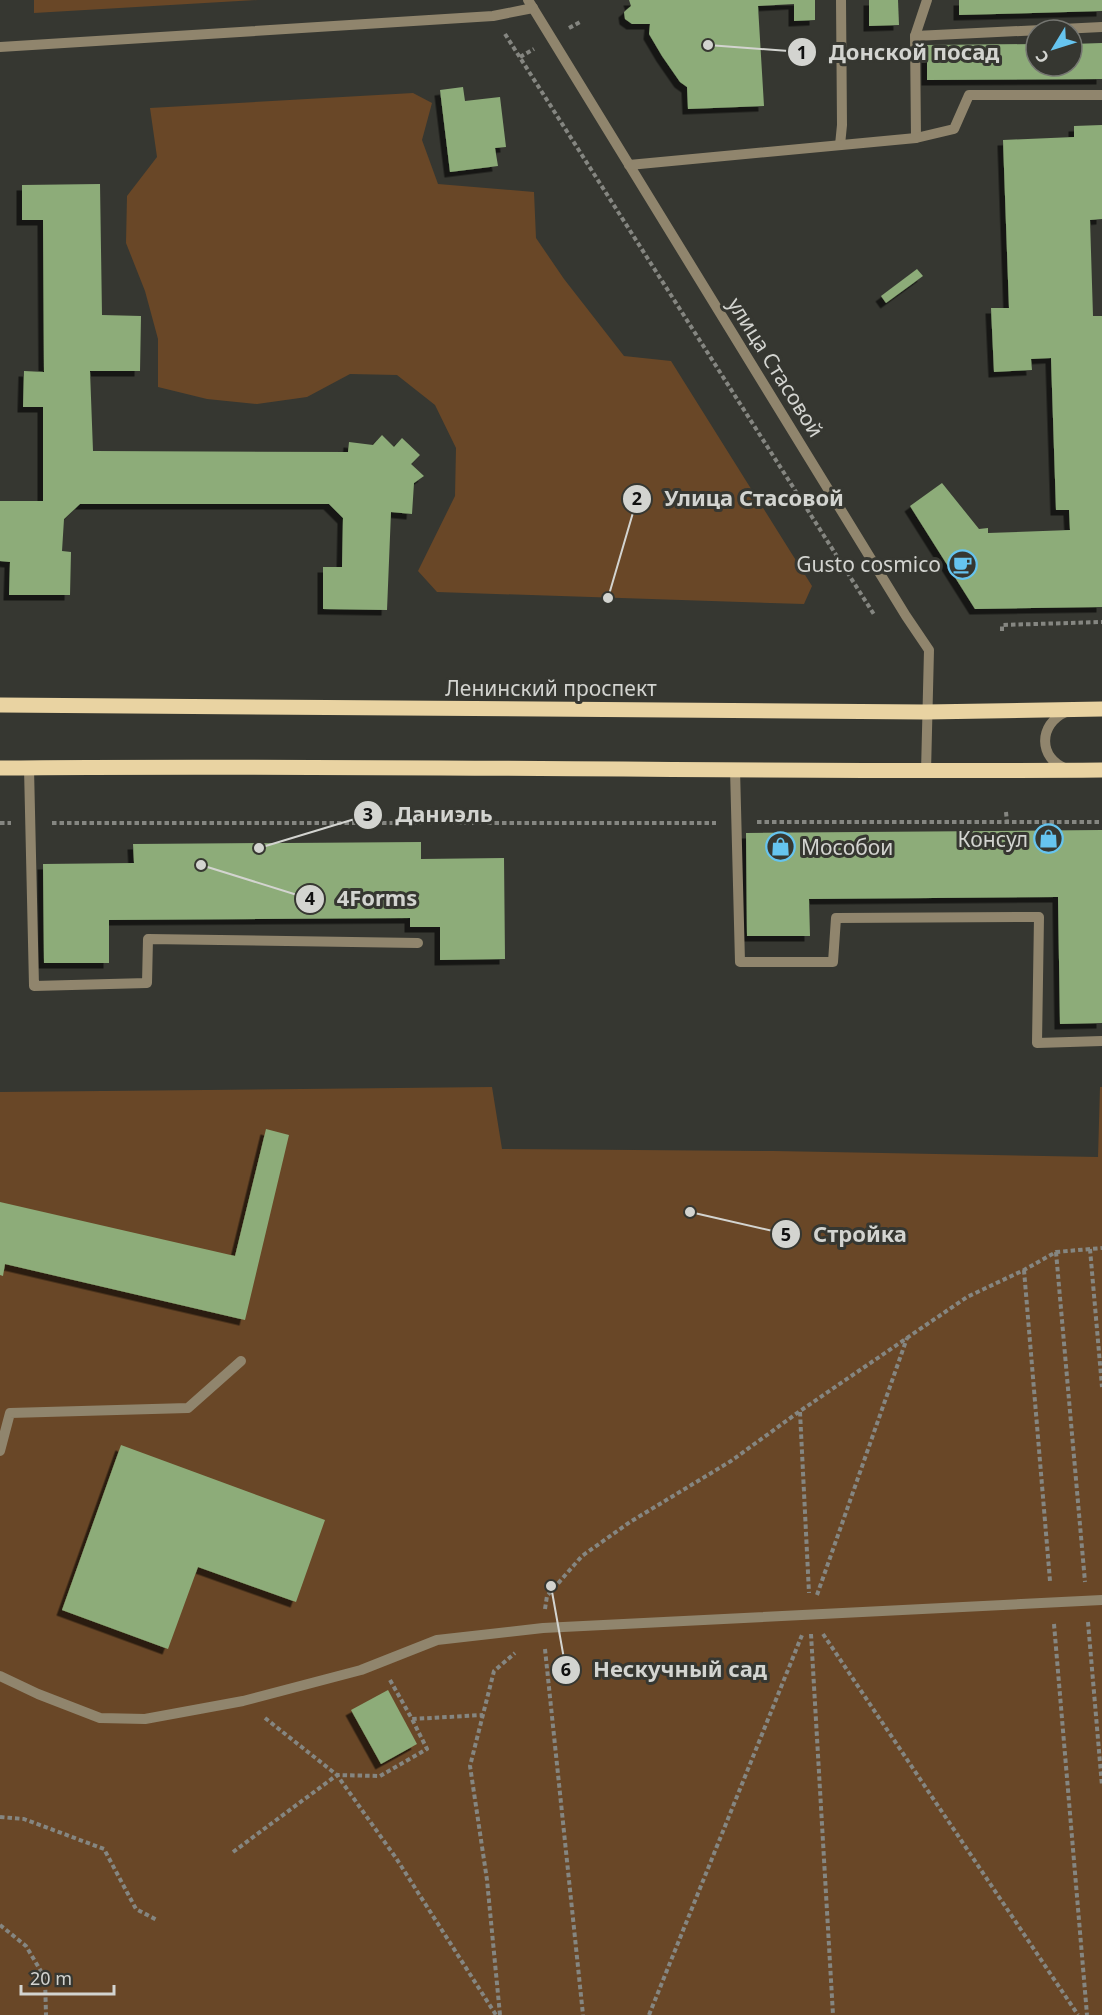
<svg xmlns="http://www.w3.org/2000/svg" width="1102" height="2015" font-family="'Noto Sans',sans-serif">
  <style>
    .green { fill: #694727 }
    .building { fill: #8dac79; filter: url(#shadow) }
    .lines { fill: none; stroke-linecap: round; stroke-linejoin: round }
    .path { stroke: #858681; stroke-width: 4; stroke-dasharray: 4.5 3; stroke-linecap: butt }
    .minor { stroke: #90856d; stroke-width: 10 }
    .major { stroke: #e9d3a2; stroke-width: 15 }
    .labels { text-anchor: middle; dominant-baseline: central; stroke-width: 6; stroke-linejoin: round; paint-order: stroke }
    .street-label { font-size: 21px; fill: #d3d4d0; stroke: #363731 }
    .poi-label { font-size: 21px; fill: #d3d4d0; stroke: #363731; text-anchor: end }
    .leader { fill: none; stroke: #d3d4d0; stroke-width: 2 }
    .callout-dot { fill: #d3d4d0; stroke: #363731; stroke-width: 2 }
    .mark-label { font-size: 18px; text-anchor: middle; font-weight: bold; fill: #111 }
    .callout-label { font-size: 22px; text-anchor: middle; font-weight: bold; fill: #d3d4d0; stroke: #363731; stroke-width: 6; stroke-linejoin: round; paint-order: stroke }
  </style>
  <defs>
    <filter id="shadow"><feDropShadow dx="-5.5" dy="5.5" stdDeviation="0" flood-color="#0009"/></filter>
  </defs>
  <rect width="100%" height="100%" fill="#363731"/>
  <!-- green -->
  <g class="green">
    <polygon points="34,0 258,0 34,13"/>
    <polygon points="413,93 432,103 422,140 438,184 534,192 536,238 564,279 624,356 671,361 812,586 804,604 437,592 418,571 455,496 456,448 435,405 397,375 350,374 307,397 257,404 207,399 158,387 158,339 145,291 126,243 127,196 157,157 150,108"/>
    <polygon points="492,1087 502,1149 774,1151 1098,1157 1100,1087 1102,1087 1102,2015 0,2015 0,1092"/>
  </g>
  <!-- building -->
  <g class="building">
    <polygon points="629,0 815,0 815,20 794,21 794,4 758,6 764,106 688,109 687,87 680,82 662,56 649,34 650,24 632,24 625,19 624,12 631,6"/>
    <polygon points="869,0 898,0 899,25 869,26"/>
    <polygon points="959,0 1102,0 1102,11 959,15"/>
    <polygon points="1102,43 1102,79 927,80 927,45 1036,44 1036,66 1072,66 1072,44"/>
    <polygon points="463,87 465,101 500,97 506,147 495,148 498,166 450,172 440,90"/>
    <polygon points="1102,125 1102,219 1090,220 1093,316 1102,316 1102,607 975,609 910,506 942,483 979,529 988,528 988,533 1070,530 1069,510 1056,510 1051,358 1031,359 1032,370 994,372 991,308 1009,308 1003,140 1074,137 1074,126"/>
    <polygon points="100,184 102,315 141,316 140,371 90,371 93,451 348,452 349,442 373,445 382,435 394,447 402,438 420,455 411,464 424,476 414,483 412,514 391,512 387,610 323,609 323,567 342,567 343,518 329,504 80,504 64,519 62,551 71,552 70,595 9,595 10,562 0,561 0,501 43,501 43,407 23,407 24,371 44,372 43,220 22,220 22,185"/>
    <polygon points="917,269 923,276 886,303 881,296"/>
    <polygon points="1102,830 1102,1023 1060,1024 1058,897 809,899 810,936 747,936 746,833"/>
    <polygon points="421,842 421,859 504,858 505,959 440,960 440,927 410,927 410,918 109,920 109,963 44,963 43,864 134,863 133,844"/>
    <polygon points="266,1129 289,1135 245,1320 5,1264 3,1276 0,1275 0,1202 235,1256"/>
    <polygon points="121,1445 325,1520 296,1602 198,1567 168,1649 62,1610"/>
    <polygon points="388,1690 417,1744 381,1764 351,1710"/>
  </g>
  <g class="lines">
    <!-- path -->
    <g class="path">
      <polyline points="569,28 582,21"/>
      <polyline points="505,34 875,616"/>
      <polyline points="520,57 534,49"/>
      <polyline points="1002,631 1002,625 1102,622"/>
      <polyline points="1006,812 1007,822"/>
      <polyline points="757,822 1102,822"/>
      <polyline points="0,823 11,823"/>
      <polyline points="52,823 716,823"/>
      <polyline points="1090,1249 1102,1387"/>
      <polyline points="1056,1252 1085,1582"/>
      <polyline points="1024,1270 1050,1581"/>
      <polyline points="800,1412 809,1593"/>
      <polyline points="817,1595 907,1338"/>
      <polyline points="545,1609 547,1596 582,1556 630,1522 731,1461 800,1411 967,1297 1024,1270 1056,1252 1102,1248"/>
      <polyline points="1088,1622 1102,1786"/>
      <polyline points="1054,1624 1087,2015"/>
      <polyline points="811,1634 833,2015"/>
      <polyline points="823,1634 1078,2015"/>
      <polyline points="545,1649 583,2015"/>
      <polyline points="390,1680 412,1719 483,1715"/>
      <polyline points="265,1718 337,1775 396,1858 496,2015"/>
      <polyline points="0,1817 24,1819 104,1849 136,1909 157,1920"/>
      <polyline points="233,1852 337,1775 380,1776 427,1749 412,1719"/>
      <polyline points="0,1925 26,1946 45,1978 46,2015"/>
      <polyline points="500,2015 487,1880 470,1766 494,1671 515,1653"/>
      <polyline points="649,2015 802,1635"/>
    </g>
    <!-- minor -->
    <g class="minor">
      <polyline points="528,0 906,616 929,650 926,772"/>
      <polyline points="915,36 927,0"/>
      <polyline points="0,47 493,16 533,8"/>
      <polyline points="916,138 915,36 1102,27"/>
      <polyline points="840,145 842,125 841,0"/>
      <polyline points="629,165 916,138 954,129 969,95 1102,95"/>
      <path d="M1066,712C1038,724 1038,759 1067,769"/>
      <polyline points="29,768 34,986 147,983 148,939 418,943"/>
      <polyline points="735,769 740,962 833,962 836,918 1039,917 1037,1043 1102,1041"/>
      <polyline points="0,1451 10,1413 188,1408 241,1361"/>
      <polyline points="0,1676 38,1694 100,1718 145,1719 243,1701 361,1670 437,1640 543,1628 1102,1600"/>
    </g>
    <!-- major -->
    <g class="major">
      <polyline points="0,705 926,712 1102,709"/>
      <path d="M0,768C367,764 735,773 1102,770"/>
    </g>
  </g>
  <!-- icons -->
  <defs>
    <symbol id="cafe-ring" viewBox="-11 -11 22 22"><circle r="9.5" fill="#363731" stroke="#66c4ef" stroke-width="1.5"/><path d="M-5.5-4.5H6V0H3Q3 3.5 0 3.5H-2.5Q-5.5 3.5-5.5 0ZM3-3.2v2h1.7v-2ZM-6 4.5H4V6H-6Z" fill="#66c4ef"/></symbol>
    <symbol id="shop-ring" viewBox="-11 -11 22 22"><circle r="9.5" fill="#363731" stroke="#66c4ef" stroke-width="1.5"/><path d="M-5-2.5h2.3a2.7 3.5 0 0 1 5.4 0H5L5.5 6h-11ZM-1.5-2.5h3a1.5 2.3 0 0 0-3 0Z" fill="#66c4ef"/></symbol>
  </defs>
  <g fill-rule="evenodd">
    <use href="#cafe-ring" x="946" y="548" width="33" height="33"/>
    <use href="#shop-ring" x="1032" y="822" width="33" height="33"/>
    <use href="#shop-ring" x="764" y="830" width="33" height="33"/>
  </g>
  <g class="labels">
    <!-- street labels -->
    <g class="street-label">
      <text transform="translate(776 367) rotate(58)">улица Стасовой</text>
      <text x="551" y="688">Ленинский проспект</text>
    </g>
    <!-- poi labels -->
    <g class="poi-label">
      <text x="941" y="564">Gusto cosmico</text>
      <text x="1028" y="839">Консул</text>
      <text x="801" y="847" text-anchor="start">Мособои</text>
    </g>
  </g>
  <!-- callouts -->
  <path class="leader" d="M708 45L802 52M608 598L637 499M259 848L368 815M201 865L310 899M690 1212L786 1234M551 1586L566 1670"/>
  <g class="callout-dot">
    <circle cx="708" cy="45" r="6"/>
    <circle cx="608" cy="598" r="6"/>
    <circle cx="259" cy="848" r="6"/>
    <circle cx="201" cy="865" r="6"/>
    <circle cx="690" cy="1212" r="6"/>
    <circle cx="551" cy="1586" r="6"/>
    <circle cx="802" cy="52" r="15"/>
    <circle cx="637" cy="499" r="15"/>
    <circle cx="368" cy="815" r="15"/>
    <circle cx="310" cy="899" r="15"/>
    <circle cx="786" cy="1234" r="15"/>
    <circle cx="566" cy="1670" r="15"/>
  </g>
  <g class="mark-label">
    <text x="802" y="59">1</text>
    <text x="637" y="505">2</text>
    <text x="368" y="821">3</text>
    <text x="310" y="905">4</text>
    <text x="786" y="1241">5</text>
    <text x="566" y="1676">6</text>
  </g>
  <g class="callout-label">
    <text x="914" y="60">Донской посад</text>
    <text x="754" y="506">Улица Стасовой</text>
    <text x="444" y="822">Даниэль</text>
    <text x="377" y="906">4Forms</text>
    <text x="860" y="1242">Стройка</text>
    <text x="680" y="1677">Нескучный сад</text>
  </g>
  <!-- north arrow -->
  <g transform="translate(1054 48) rotate(232)"><circle r="28" fill="#363731" stroke="#757671" stroke-width="1.5"/>
  <path d="M0-4.5L10 22L0 15L-10 22Z" fill="#66c4ef"/>
  <text y="-9" font-size="16" font-weight="bold" text-anchor="middle" fill="#d3d4d0">С</text>
  </g>
  <!-- scale -->
  <path d="M21 1985v9h93v-9" fill="none" stroke="#d3d4d0" stroke-width="3"/>
  <text x="30" y="1985" font-size="18" fill="#d3d4d0" stroke="#363731" stroke-width="4.5" paint-order="stroke">20 m</text>
</svg>
